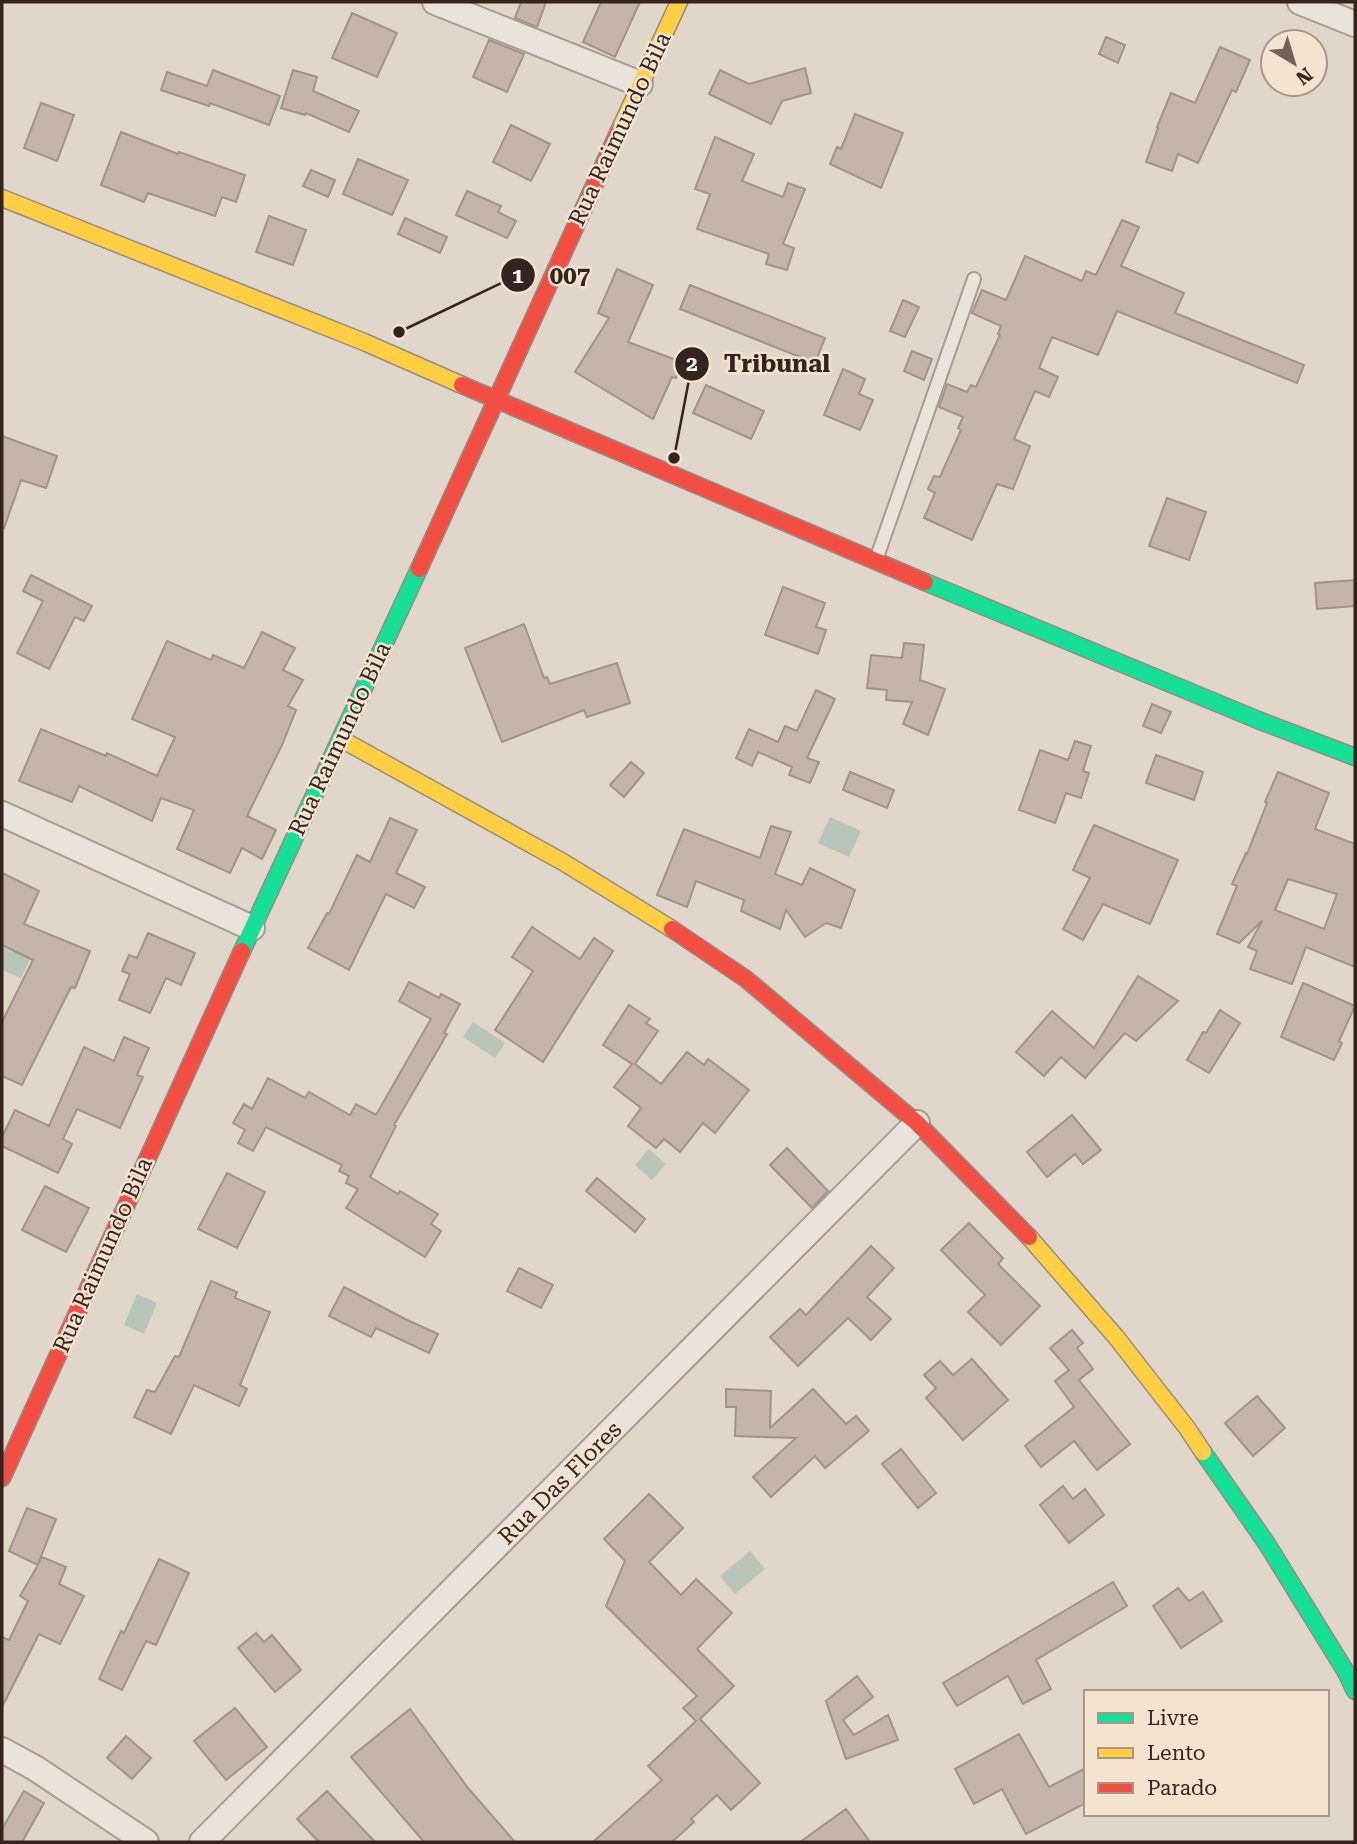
<svg xmlns="http://www.w3.org/2000/svg" width="1357" height="1844" font-family="'Roboto Serif',serif">
  <style>
    .water { fill: #b6c5b8 }
    .building { fill: #c5b4ab; stroke: #a1928a; stroke-width: 2; fill-rule: evenodd }
    .lines { fill: none; stroke-linecap: round; stroke-linejoin: round }
    .lane-casing { stroke: #a69c94; stroke-width: 16 }
    .street-casing { stroke: #a69c94; stroke-width: 28 }
    .fast-casing { stroke: #968b83; stroke-width: 19 }
    .slow-casing { stroke: #968b83; stroke-width: 19 }
    .jam-casing { stroke: #968b83; stroke-width: 19 }
    .lane { stroke: #eae3dc; stroke-width: 12 }
    .street { stroke: #eae3dc; stroke-width: 24 }
    .fast { stroke: #16e098; stroke-width: 16 }
    .slow { stroke: #ffcf43; stroke-width: 16 }
    .jam { stroke: #f24e42; stroke-width: 16 }
    .labels { text-anchor: middle; dominant-baseline: central; stroke-width: 5; stroke-linejoin: round; paint-order: stroke }
    .street-label { font-size: 23px; fill: #34241d; stroke: #f3e3cf }
    .leader { fill: none; stroke: #34241d; stroke-width: 2.5 }
    .callout-dot { fill: #34241d; stroke: #f3e3cf; stroke-width: 2.5 }
    .mark-label { font-size: 21px; text-anchor: middle; font-weight: bold; fill: #fff }
    .callout-label { font-size: 24px; text-anchor: middle; font-weight: bold; fill: #34241d; stroke: #f3e3cf; stroke-width: 5; stroke-linejoin: round; paint-order: stroke }
  </style>
  <rect width="100%" height="100%" fill="#e1d6ca"/>
  <!-- water -->
  <g class="water">
    <polygon points="830,817 861,831 849,857 818,843"/>
    <polygon points="20,936 37,944 21,978 2,970 2,947 13,952"/>
    <polygon points="473,1022 505,1043 495,1058 463,1037"/>
    <polygon points="649,1149 666,1164 652,1180 635,1165"/>
    <polygon points="137,1294 157,1303 144,1334 124,1325"/>
    <polygon points="750,1551 765,1569 735,1594 720,1576"/>
  </g>
  <!-- building -->
  <g class="building">
    <polygon points="521,2 546,2 537,27 515,18"/>
    <polygon points="601,2 640,2 615,57 583,42"/>
    <polygon points="352,13 397,33 377,77 332,58"/>
    <polygon points="1106,37 1125,45 1118,63 1099,54"/>
    <polygon points="489,40 524,54 507,92 473,77"/>
    <polygon points="1220,47 1250,60 1236,92 1232,90 1198,163 1178,154 1172,171 1146,162 1158,128 1157,127 1171,93 1195,103"/>
    <polygon points="805,68 811,93 782,101 771,124 709,94 720,70 749,84"/>
    <polygon points="213,70 280,96 269,125 210,103 209,106 161,90 167,72 207,86"/>
    <polygon points="293,70 317,77 313,91 359,111 349,132 306,113 305,115 281,108"/>
    <polygon points="41,103 74,115 57,161 24,148"/>
    <polygon points="855,114 903,133 881,188 830,164 837,147 841,149"/>
    <polygon points="511,125 550,144 531,181 493,162"/>
    <polygon points="121,132 178,154 179,152 245,175 236,202 222,197 215,216 148,193 144,202 101,185"/>
    <polygon points="715,137 754,154 742,181 783,197 788,183 805,189 783,244 794,248 787,270 766,264 769,254 697,229 710,194 695,189"/>
    <polygon points="358,159 408,180 392,215 343,194"/>
    <polygon points="311,170 335,180 328,197 303,186"/>
    <polygon points="467,191 501,206 498,212 516,221 507,238 456,215"/>
    <polygon points="269,216 306,230 293,265 256,252"/>
    <polygon points="405,218 447,237 440,253 398,234"/>
    <polygon points="1122,220 1139,227 1121,266 1184,293 1175,313 1304,365 1297,383 1117,311 1098,355 1052,337 1039,368 1058,377 1049,397 1035,391 1014,439 1030,446 1013,489 997,484 972,540 924,518 935,493 928,489 934,476 940,477 961,430 958,428 963,417 939,407 947,384 967,392 971,385 976,387 1000,335 998,334 1001,326 972,313 982,290 1006,300 1025,256 1082,281 1086,271 1096,275"/>
    <polygon points="617,269 653,285 628,342 682,362 676,378 672,377 653,419 575,372 609,318 598,313"/>
    <polygon points="690,285 825,338 815,363 680,309"/>
    <polygon points="903,300 919,307 905,337 890,331"/>
    <polygon points="912,351 932,359 924,380 904,371"/>
    <polygon points="843,369 865,379 859,394 873,400 860,430 824,415"/>
    <polygon points="706,385 764,411 751,439 693,413"/>
    <polygon points="2,436 57,456 46,488 21,480 4,528 2,527"/>
    <polygon points="1167,498 1206,512 1189,560 1149,546"/>
    <polygon points="31,575 92,606 84,621 75,617 49,669 17,653 43,601 23,591"/>
    <polygon points="1355,580 1355,606 1317,609 1315,583"/>
    <polygon points="783,587 825,603 816,627 826,630 818,654 765,635"/>
    <polygon points="524,624 544,678 547,677 550,684 617,663 630,703 587,717 584,710 502,742 465,648"/>
    <polygon points="262,632 295,648 283,670 303,680 288,706 296,710 282,745 247,816 276,830 262,859 242,848 230,873 177,849 194,810 161,798 152,821 79,786 72,802 19,781 41,729 106,756 107,753 157,776 175,737 132,719 167,641 211,660 213,655 244,668"/>
    <polygon points="904,643 924,645 920,680 945,689 928,735 903,724 912,702 886,700 887,690 867,688 871,655 902,658"/>
    <polygon points="816,690 835,699 807,758 819,762 810,783 789,775 792,767 758,752 752,766 736,758 749,729 778,742 785,726 797,731"/>
    <polygon points="1152,704 1171,712 1161,733 1143,726"/>
    <polygon points="1075,741 1091,746 1083,771 1089,773 1081,798 1066,793 1055,823 1019,810 1040,750 1068,760"/>
    <polygon points="1156,755 1203,772 1194,800 1146,783"/>
    <polygon points="631,762 644,773 624,797 610,785"/>
    <polygon points="850,772 894,790 887,808 843,790"/>
    <path d="M1278,772L1329,793L1315,829L1355,844V967L1306,947L1292,984L1250,969L1257,951L1248,947L1262,921L1239,943L1217,934L1237,886L1232,884L1246,853L1247,854L1267,803L1265,802ZM1288,879L1337,894L1324,929L1275,910Z"/>
    <polygon points="390,818 417,830 396,873 425,887 414,908 386,894 349,970 308,948 327,913 329,914 357,855 370,862"/>
    <polygon points="1094,825 1178,860 1150,924 1103,904 1083,940 1063,929 1090,878 1073,870"/>
    <polygon points="771,826 791,832 775,874 802,885 810,868 855,890 841,928 826,923 805,937 786,910 780,929 741,911 744,900 696,881 687,907 657,895 684,829 760,858"/>
    <polygon points="2,873 39,891 24,924 90,951 75,988 71,987 22,1085 2,1076 2,1022 33,960 2,945"/>
    <polygon points="532,927 580,959 594,938 613,951 543,1062 495,1030 533,971 512,957"/>
    <polygon points="148,933 195,953 181,985 166,978 150,1013 119,1000 130,974 122,971 129,955 137,958"/>
    <polygon points="1138,976 1178,1001 1136,1041 1125,1033 1085,1078 1061,1057 1044,1076 1016,1052 1052,1011 1094,1048"/>
    <polygon points="409,982 439,998 441,994 460,1004 444,1033 447,1034 394,1125 396,1126 370,1177 398,1194 400,1191 438,1214 431,1224 441,1231 425,1257 346,1208 358,1189 346,1183 349,1176 339,1171 342,1165 266,1127 253,1151 238,1143 245,1130 233,1123 244,1104 252,1109 268,1078 305,1098 309,1092 350,1115 356,1104 376,1115 431,1019 399,1001"/>
    <polygon points="1303,983 1355,1006 1339,1041 1342,1043 1334,1060 1281,1037"/>
    <polygon points="629,1005 650,1019 646,1023 658,1031 635,1064 661,1084 687,1052 704,1065 708,1059 749,1090 715,1133 703,1123 680,1152 664,1139 656,1148 628,1126 641,1108 614,1087 632,1064 603,1045"/>
    <polygon points="1220,1010 1240,1023 1209,1073 1187,1060 1203,1032 1206,1033"/>
    <polygon points="124,1037 149,1048 137,1075 143,1077 120,1128 77,1109 63,1139 72,1144 58,1173 2,1146 2,1137 15,1110 49,1126 84,1047 114,1061"/>
    <polygon points="1072,1115 1101,1150 1083,1164 1075,1154 1047,1177 1027,1152"/>
    <polygon points="787,1148 828,1191 812,1208 770,1165"/>
    <polygon points="227,1173 265,1192 237,1248 198,1229"/>
    <polygon points="597,1178 645,1219 635,1232 586,1191"/>
    <polygon points="45,1186 89,1208 66,1252 22,1230"/>
    <polygon points="969,1223 1003,1258 998,1264 1040,1306 1001,1345 968,1312 985,1295 941,1250"/>
    <polygon points="871,1246 894,1268 867,1297 891,1319 871,1340 848,1318 798,1366 770,1337 800,1309 806,1315"/>
    <polygon points="519,1268 553,1285 541,1308 507,1291"/>
    <polygon points="211,1281 237,1292 235,1298 270,1312 240,1385 247,1389 239,1406 194,1385 171,1434 134,1417 147,1390 155,1392 175,1356 179,1357"/>
    <polygon points="344,1287 405,1319 438,1334 429,1353 376,1328 371,1337 329,1316"/>
    <polygon points="1072,1330 1083,1343 1077,1348 1093,1369 1079,1380 1130,1444 1097,1470 1074,1441 1041,1467 1025,1446 1074,1407 1055,1381 1069,1370 1050,1348"/>
    <polygon points="972,1359 1008,1400 963,1440 926,1398 936,1388 924,1375 940,1361 953,1375"/>
    <polygon points="726,1389 771,1391 770,1428 813,1389 846,1424 856,1416 869,1431 825,1468 815,1456 771,1497 753,1477 796,1438 735,1436 736,1407 726,1407"/>
    <polygon points="1257,1396 1285,1428 1253,1456 1225,1423"/>
    <polygon points="901,1449 936,1493 918,1508 882,1464"/>
    <polygon points="1063,1486 1073,1499 1085,1489 1104,1515 1069,1543 1040,1505"/>
    <polygon points="649,1494 683,1528 649,1562 681,1595 696,1579 732,1613 697,1649 734,1686 700,1719 760,1783 731,1810 717,1795 691,1819 694,1822 672,1842 593,1842 662,1780 648,1766 696,1721 683,1708 697,1696 606,1606 625,1561 604,1539"/>
    <polygon points="27,1508 56,1519 38,1564 42,1557 66,1567 59,1584 84,1596 60,1644 39,1634 2,1707 2,1637 9,1640 28,1601 20,1596 38,1565 9,1551"/>
    <polygon points="159,1559 189,1573 156,1645 146,1641 122,1690 99,1679 121,1631 124,1633"/>
    <polygon points="1113,1582 1127,1606 1036,1660 1051,1689 1023,1704 1008,1676 957,1706 943,1683"/>
    <polygon points="1178,1588 1189,1601 1203,1592 1222,1621 1181,1648 1153,1606"/>
    <polygon points="256,1633 264,1642 272,1635 301,1670 275,1692 238,1648"/>
    <polygon points="857,1676 873,1697 843,1720 854,1735 888,1715 898,1740 846,1759 826,1701"/>
    <polygon points="235,1708 267,1747 226,1780 194,1741"/>
    <polygon points="410,1709 468,1788 515,1842 424,1842 351,1757"/>
    <polygon points="1019,1734 1049,1787 1086,1768 1086,1803 1026,1834 1002,1789 974,1804 955,1769"/>
    <polygon points="126,1736 151,1758 132,1779 107,1758"/>
    <polygon points="24,1791 44,1803 22,1842 2,1842 2,1829"/>
    <polygon points="327,1791 375,1842 319,1842 297,1819"/>
    <polygon points="846,1809 870,1842 800,1842"/>
  </g>
  <g class="lines">
    <defs>
      <polyline id="lane" points="876,560 974,279"/>
      <g id="street">
        <polyline points="435,2 640,84"/>
        <polyline points="1300,2 1355,24"/>
        <polyline points="2,814 252,928"/>
        <polyline points="2,1750 35,1768 146,1842"/>
        <polyline points="202,1842 917,1123"/>
      </g>
      <g id="fast">
        <polyline points="925,582 1258,720 1355,757"/>
        <polyline points="242,951 419,569"/>
        <polyline points="1203,1452 1267,1544 1346,1672 1355,1691"/>
      </g>
      <g id="slow">
        <polyline points="619,131 679,2"/>
        <polyline points="2,198 364,342 462,385"/>
        <polyline points="341,739 563,862 672,929"/>
        <polyline points="1029,1237 1116,1337 1187,1428 1203,1452"/>
      </g>
      <g id="jam">
        <polyline points="462,385 925,582"/>
        <polyline points="419,569 619,131"/>
        <polyline points="672,929 746,979 917,1123 1029,1237"/>
        <polyline points="2,1478 242,951"/>
      </g>
    </defs>
    <!-- lane casing -->
    <use href="#lane" class="lane-casing"/>
    <!-- street casing -->
    <use href="#street" class="street-casing"/>
    <!-- fast casing -->
    <use href="#fast" class="fast-casing"/>
    <!-- slow casing -->
    <use href="#slow" class="slow-casing"/>
    <!-- jam casing -->
    <use href="#jam" class="jam-casing"/>
    <!-- lane -->
    <use href="#lane" class="lane"/>
    <!-- street -->
    <use href="#street" class="street"/>
    <!-- fast -->
    <use href="#fast" class="fast"/>
    <!-- slow -->
    <use href="#slow" class="slow"/>
    <!-- jam -->
    <use href="#jam" class="jam"/>
  </g>
  <g class="labels">
    <!-- street labels -->
    <g class="street-label">
      <text transform="translate(620 129) rotate(-65)">Rua Raimundo Bila</text>
      <text transform="translate(340 739) rotate(-65)">Rua Raimundo Bila</text>
      <text transform="translate(103 1255) rotate(-66)">Rua Raimundo Bila</text>
      <text transform="translate(560 1483) rotate(-45)">Rua Das Flores</text>
    </g>
  </g>
  <!-- callouts -->
  <path class="leader" d="M399 332L518 275M674 458L692 364"/>
  <g class="callout-dot">
    <circle cx="399" cy="332" r="7"/>
    <circle cx="674" cy="458" r="7"/>
    <circle cx="518" cy="275" r="18"/>
    <circle cx="692" cy="364" r="18"/>
  </g>
  <g class="mark-label">
    <text x="518" y="283">1</text>
    <text x="692" y="371">2</text>
  </g>
  <g class="callout-label">
    <text x="570" y="284">007</text>
    <text x="777" y="372">Tribunal</text>
  </g>
  <!-- border -->
  <rect width="1357" height="1844" fill="none" stroke="#34241d" stroke-width="7"/>
  <!-- legend -->
  <rect x="1084" y="1690" width="245" height="126" fill="#f3e3cf" stroke="#a79788" stroke-width="2"/>
  <rect x="1098" y="1713" width="35" height="10" fill="#16e098" stroke="#a79788" stroke-width="2"/>
  <text x="1147" y="1725" font-size="21" fill="#34241d">Livre</text>
  <rect x="1098" y="1748" width="35" height="10" fill="#ffcf43" stroke="#a79788" stroke-width="2"/>
  <text x="1147" y="1760" font-size="21" fill="#34241d">Lento</text>
  <rect x="1098" y="1783" width="35" height="10" fill="#f24e42" stroke="#a79788" stroke-width="2"/>
  <text x="1147" y="1795" font-size="21" fill="#34241d">Parado</text>
  <!-- north arrow -->
  <g transform="translate(1294 63) rotate(142)"><circle r="33" fill="#f3e3cf" stroke="#a79788" stroke-width="2"/>
  <path d="M0-5L12 26L0 18L-12 26Z" fill="#71625a"/>
  <text y="-10" font-size="19" font-weight="bold" text-anchor="middle" fill="#34241d">N</text>
  </g>
</svg>
